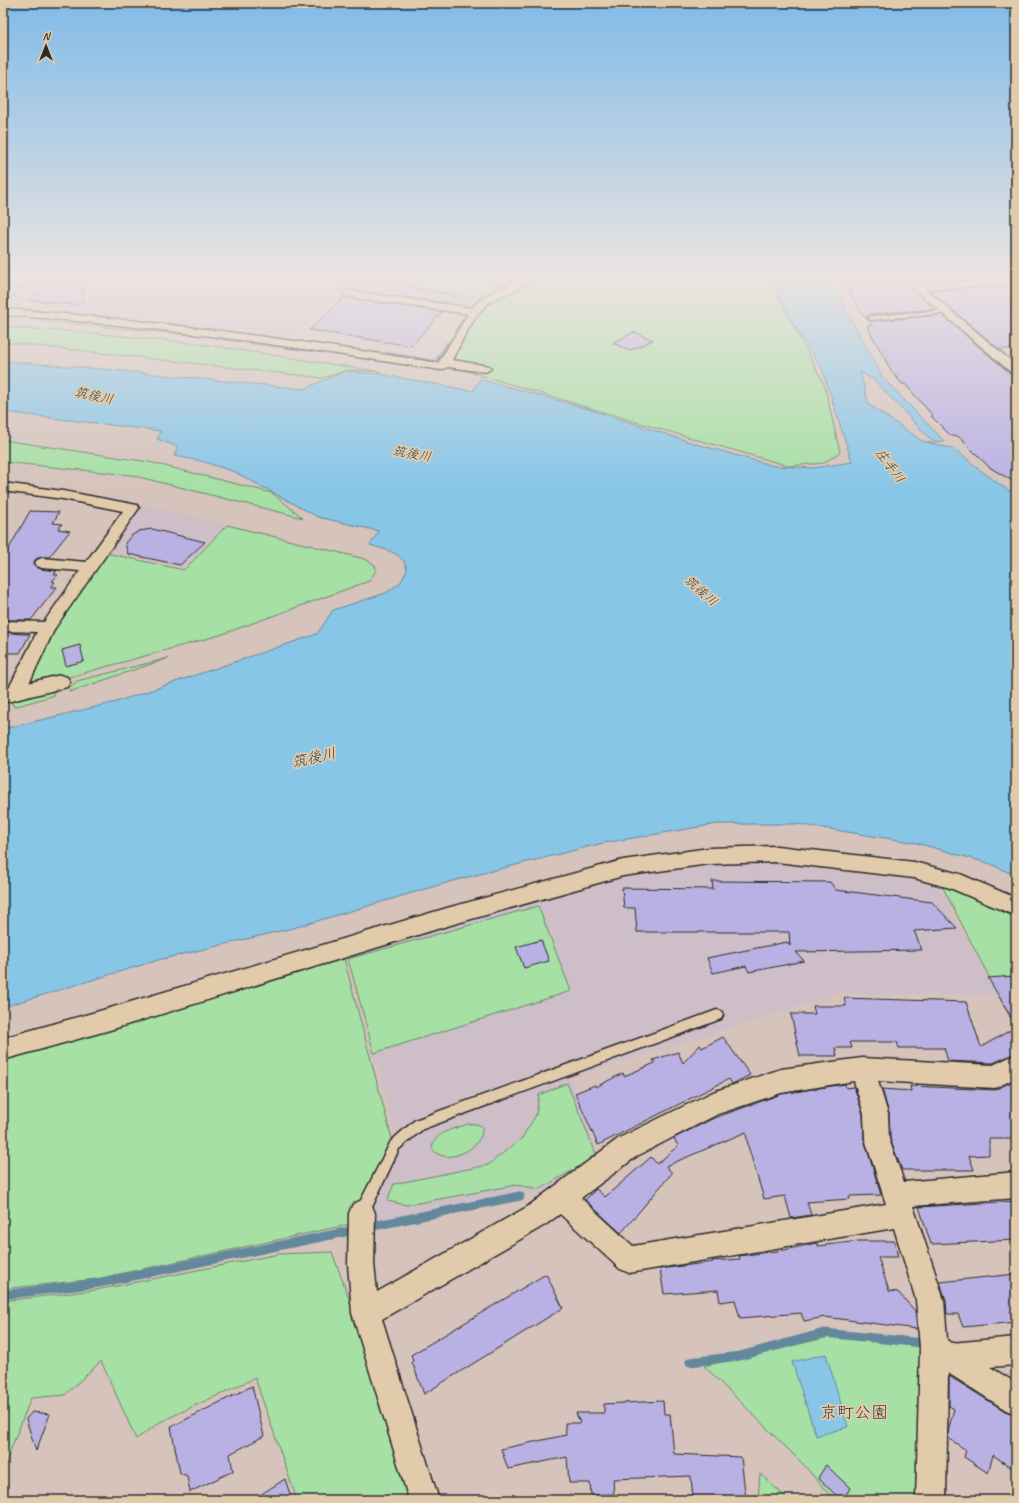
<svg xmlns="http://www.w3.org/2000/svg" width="1019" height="1503" font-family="Caveat,'Klee One',sans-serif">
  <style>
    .built { fill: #cdbec8 }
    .green { fill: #a6e0a5; stroke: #688668 }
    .water { fill: #88c6e8; stroke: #63889c }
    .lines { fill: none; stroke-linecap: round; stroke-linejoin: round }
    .stream-far1 { stroke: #63889c; stroke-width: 4 }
    .stream { stroke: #63889c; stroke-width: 9 }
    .building { fill: #b9b1e3; stroke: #2b2b2b }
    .lane-casing { stroke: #2b2b2b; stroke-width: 3 }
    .street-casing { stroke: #2b2b2b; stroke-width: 3 }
    .secondary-casing { stroke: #2b2b2b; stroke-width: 3 }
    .lane { fill: #e1cbab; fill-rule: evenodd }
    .street { fill: #e1cbab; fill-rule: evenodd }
    .secondary { fill: #e1cbab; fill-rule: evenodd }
    .highway-bridge-casing { stroke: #2b2b2b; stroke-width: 16; stroke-linecap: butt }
    .highway-bridge { stroke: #e1cbab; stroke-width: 14 }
    .labels { text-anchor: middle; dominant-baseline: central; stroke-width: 3.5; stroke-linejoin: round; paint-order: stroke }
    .far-water-label { font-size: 13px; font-style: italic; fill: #394247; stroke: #e1cbab }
    .water-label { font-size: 15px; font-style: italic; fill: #394247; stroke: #e1cbab }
    .near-park-label { font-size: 17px; fill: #373d37; stroke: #e1cbab }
  </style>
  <rect width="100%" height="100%" fill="#d5c3bc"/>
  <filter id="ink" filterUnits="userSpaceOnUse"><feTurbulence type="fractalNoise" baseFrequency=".025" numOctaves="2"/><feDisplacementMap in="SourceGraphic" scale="8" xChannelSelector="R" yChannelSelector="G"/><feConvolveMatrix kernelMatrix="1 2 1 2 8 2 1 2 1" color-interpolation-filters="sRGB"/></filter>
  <g filter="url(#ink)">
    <!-- built -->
    <g class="built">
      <polygon points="94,277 347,277 332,291 346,293 293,338 101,315 27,300 53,280"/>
      <polygon points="144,505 225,525 183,567 106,551 138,507"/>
      <polygon points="776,858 915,873 936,883 996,995 841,993 570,1078 600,1158 541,1195 521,1192 358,1225 359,1209 396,1133 347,955 624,872 710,861"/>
    </g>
    <!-- green -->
    <g class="green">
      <polygon points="428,277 452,277 502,287 483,294 478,298 414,287"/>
      <polygon points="531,277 768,277 824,384 840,452 824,463 789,466 663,430 443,364 484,304"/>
      <polygon points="3,303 9,303 50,313 3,310"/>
      <polygon points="47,317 201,332 199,336 43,321"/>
      <polygon points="3,327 80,332 200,344 382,372 347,370 323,378 3,342"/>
      <polygon points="219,335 310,347 307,351 216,339"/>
      <polygon points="3,440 149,462 272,493 303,518 131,475 3,462"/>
      <polygon points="227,525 365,559 375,565 376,571 369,581 220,635 19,691 57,620 106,553 184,570"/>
      <polygon points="169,658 69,692 71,686 77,681"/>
      <polygon points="48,689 55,695 14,707 11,701"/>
      <polygon points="942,886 966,890 1016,909 1016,1029"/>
      <polygon points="538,906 571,991 374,1053 348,959"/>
      <polygon points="343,955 392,1139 357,1209 356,1223 96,1279 3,1289 3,1055"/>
      <polygon points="567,1083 597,1156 540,1189 516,1185 407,1205 387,1201 394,1184 488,1165 522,1138 536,1115 539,1095"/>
      <path d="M468,1124H475L482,1126C486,1149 442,1168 432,1148C436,1130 453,1130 468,1124Z"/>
      <polygon points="332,1252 351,1304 413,1500 297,1500 255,1378 162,1421 136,1439 101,1361 65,1395 31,1398 3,1469 3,1301 96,1290 279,1254"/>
      <polygon points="834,1336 928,1348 926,1500 834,1500 802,1463 704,1366"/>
      <polygon points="760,1474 789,1500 758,1500"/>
    </g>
    <!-- water -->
    <g class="water">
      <path d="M770,277H828L883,378L944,441L933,442L875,381L860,372L869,405L922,441L955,449L977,468L1009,491L1016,494V876L991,864L917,843L797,824H717L603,843L456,880L293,928L158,960L3,1007V729L116,702L317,634L333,610L386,593L400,583L407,571C405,552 385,550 370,545L379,531L318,517L235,472L201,461L174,456L178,447L157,439L161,431L3,412V361L113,370L304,389L345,371L385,375L473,391L480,379L592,410L693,443L774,466L813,468L852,462L822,369L795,327Z"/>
      <polygon points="826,1354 848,1427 816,1436 792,1362"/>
    </g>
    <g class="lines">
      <!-- stream-far1 -->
      <g class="stream-far1">
        <polyline points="473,308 484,296 498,291"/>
        <polyline points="458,328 467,316"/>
        <polyline points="388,354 436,362 448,343"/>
      </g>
      <!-- stream -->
      <g class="stream">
        <polyline points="368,1227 520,1196"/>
        <polyline points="3,1295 99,1283 355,1230"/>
        <polyline points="690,1362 740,1356 824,1333 924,1343"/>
      </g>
    </g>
    <!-- building -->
    <g class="building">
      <polygon points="370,277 423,277 411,288 456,295 449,303 348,290 342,292 335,291 349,278 366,281"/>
      <polygon points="842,277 884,277 885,278 899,277 935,309 871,314 867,317 867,319 871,321 942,315 1011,374 1016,377 1016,483 989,467 958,436 951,436 931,416 933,416 905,384 902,384 892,372 867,326 872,325 863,315 842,279 843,279"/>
      <polygon points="926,277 1016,277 1016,278 919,281 915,278"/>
      <polygon points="54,280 83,283 83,301 78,305 28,300"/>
      <polygon points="1016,286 1016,349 999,349 929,290"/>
      <polygon points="345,297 348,298 442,312 411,346 309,330"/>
      <polygon points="634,332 653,340 629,351 613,343"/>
      <polygon points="30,511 59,512 53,523 62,524 58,529 70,531 49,557 41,557 36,559 34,562 36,567 41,569 57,571 54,574 58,575 52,581 55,582 51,587 57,587 31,620 3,620 3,559"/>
      <polygon points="152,529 205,542 180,565 128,554 125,543 131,536 139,531"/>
      <polygon points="3,632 21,634 30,634 20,653 6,653 3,657"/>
      <polygon points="80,645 84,661 66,666 62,650"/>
      <polygon points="712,881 830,882 836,890 932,902 957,928 914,931 922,950 796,952 804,961 749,972 746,966 713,973 707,958 787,942 790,946 789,932 637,932 635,908 624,908 622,888 713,889"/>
      <polygon points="541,940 549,961 524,968 516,947"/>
      <polygon points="1016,976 1016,1025 988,978"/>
      <polygon points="844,998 966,1002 981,1047 1016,1027 1016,1053 993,1063 948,1061 944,1048 899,1048 897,1042 850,1042 852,1048 835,1048 837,1056 800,1056 791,1014 815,1014 813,1006 846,1006"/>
      <polygon points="723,1037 750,1075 732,1084 729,1079 598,1145 575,1093 595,1085 596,1087 623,1073 624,1076 655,1063 653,1060 678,1052 683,1063 700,1045 702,1048"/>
      <polygon points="1011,1082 1016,1082 1016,1139 989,1139 989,1155 969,1156 974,1170 902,1170 890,1139 889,1114 882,1089 911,1091 910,1086 995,1090"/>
      <polygon points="845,1084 846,1088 854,1087 863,1114 864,1139 881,1195 849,1196 850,1199 807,1202 811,1215 791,1218 785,1196 764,1199 748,1146 746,1132 666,1166 672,1173 621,1233 585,1200 596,1189 605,1197 651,1157 657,1164 678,1146 674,1138 712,1119 781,1094"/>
      <polygon points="1016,1201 1016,1240 931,1244 919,1207"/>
      <polygon points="859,1241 894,1241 898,1257 878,1257 889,1291 898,1292 915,1311 917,1329 825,1317 804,1321 801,1313 740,1318 735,1300 720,1302 718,1290 664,1294 660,1269 713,1262 712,1261 740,1259 739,1256 784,1250 817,1243 818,1246"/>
      <polygon points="546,1274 563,1308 424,1394 412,1362 413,1361 411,1355"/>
      <polygon points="1016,1274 1016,1322 963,1327 958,1314 947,1314 946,1300 940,1282"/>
      <polygon points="949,1376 1005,1411 1016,1415 1016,1471 993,1455 988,1473 964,1457 966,1450 948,1438 949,1427 954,1409 949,1406"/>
      <polygon points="252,1386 264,1436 230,1454 233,1471 190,1492 187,1476 180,1473 171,1427"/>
      <polygon points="663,1401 664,1414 670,1414 674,1454 741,1457 746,1500 693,1500 691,1476 613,1479 614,1494 591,1495 590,1483 569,1483 567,1457 508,1469 501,1449 566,1435 565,1423 580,1423 576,1413 604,1413 604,1404"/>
      <polygon points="32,1412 50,1414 36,1451 26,1419"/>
      <polygon points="826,1465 850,1488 843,1500 841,1500 818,1478"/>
      <polygon points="285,1479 292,1500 252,1500"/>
    </g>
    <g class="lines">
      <defs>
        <g id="lane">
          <polygon points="946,310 948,311 948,313 871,320 868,318 871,316"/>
          <polygon points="717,1010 721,1011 723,1015 721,1019 423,1129 399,1149 367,1218 362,1219 357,1218 356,1213 357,1208 391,1141 415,1120"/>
        </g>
        <g id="street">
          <polygon points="20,277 30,277 7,301 3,302 3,293"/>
          <path d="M524,277H536C527,288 504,293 492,301C473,313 463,341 452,360L489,366L491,368L489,370L485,372L448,367L441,370C295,347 150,325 3,315V309C149,319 294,340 438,363L468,314L348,297L343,294L344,292L348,291L472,308C484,293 507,286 524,277Z"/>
          <polygon points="900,277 911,277 918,283 1016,279 1016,285 925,289 1016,365 1016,375 1012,373"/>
          <polygon points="3,483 63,491 132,504 137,505 139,508 55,628 24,694 21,698 15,700 9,698 6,694 37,632 3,631 3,621 44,622 80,571 42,568 37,566 35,563 37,560 42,558 86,562 123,511 63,499 3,491"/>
          <polygon points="777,846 914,862 960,874 1016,898 1016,916 950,888 914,878 777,862 709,864 623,876 447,926 110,1030 3,1060 3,1038 110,1008 447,908 623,860 709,848"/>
          <path d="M1016,1054V1078L995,1088L878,1081L888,1114L889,1139L904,1182L1016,1172V1198L913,1206L944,1300L947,1340L951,1343L1016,1337V1365L990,1367L1016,1383V1414L1006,1410L948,1373L946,1500H916L920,1348L916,1300L894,1228L629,1273L620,1269L560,1214L545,1225L382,1319L439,1500H409L352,1313L348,1264L349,1213L353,1204L362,1200L371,1204L375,1213L374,1264L377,1292L527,1207L619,1138L713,1092L781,1069L862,1058L993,1065ZM854,1081L864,1114L865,1139L886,1204L633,1246L581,1198L637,1156L718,1114L781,1093Z"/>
        </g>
        <g id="secondary">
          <polygon points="3,277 45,277 43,280 39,281 3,283"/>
          <polygon points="60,675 67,677 70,682 67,687 3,703 3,689"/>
        </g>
      </defs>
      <!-- lane casing -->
      <use href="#lane" class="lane-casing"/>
      <!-- street casing -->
      <use href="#street" class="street-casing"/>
      <!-- secondary casing -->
      <use href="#secondary" class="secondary-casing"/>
      <!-- lane -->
      <use href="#lane" class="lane"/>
      <!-- street -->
      <use href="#street" class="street"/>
      <!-- secondary -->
      <use href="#secondary" class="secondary"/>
      <defs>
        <polyline id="highway-bridge" points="3,280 6,277"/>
      </defs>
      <!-- highway-bridge casing -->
      <use href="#highway-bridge" class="highway-bridge-casing"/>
      <!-- highway-bridge -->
      <use href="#highway-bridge" class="highway-bridge"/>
    </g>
  </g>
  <!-- sky -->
  <linearGradient id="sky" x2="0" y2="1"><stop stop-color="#81bbe8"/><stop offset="0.57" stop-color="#ece4e1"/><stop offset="1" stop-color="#ece4e1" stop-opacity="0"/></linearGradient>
  <rect width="1019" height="487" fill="url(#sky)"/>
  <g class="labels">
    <!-- far-water labels -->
    <g class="far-water-label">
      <text transform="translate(94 396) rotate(12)">筑後川</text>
      <text transform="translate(412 454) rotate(10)">筑後川</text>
      <text transform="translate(890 466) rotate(53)">庄手川</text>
      <text transform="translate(701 591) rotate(41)">筑後川</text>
    </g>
    <!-- water labels -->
    <g class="water-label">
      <text transform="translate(314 758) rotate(-13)">筑後川</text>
    </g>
    <!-- near-park labels -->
    <g class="near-park-label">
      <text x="854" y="1412">京町公園</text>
    </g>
  </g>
  <!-- margin -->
  <rect width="1019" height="1503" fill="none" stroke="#e1cbab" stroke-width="16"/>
  <rect x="8" y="8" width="1003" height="1487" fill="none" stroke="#2b2b2b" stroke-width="1.5" filter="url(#ink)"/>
  <!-- north arrow -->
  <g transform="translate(46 46)" stroke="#e1cbab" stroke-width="3" paint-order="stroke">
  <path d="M0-3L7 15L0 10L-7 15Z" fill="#2b2b2b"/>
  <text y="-6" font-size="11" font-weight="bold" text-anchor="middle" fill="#2b2b2b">N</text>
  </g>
</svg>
